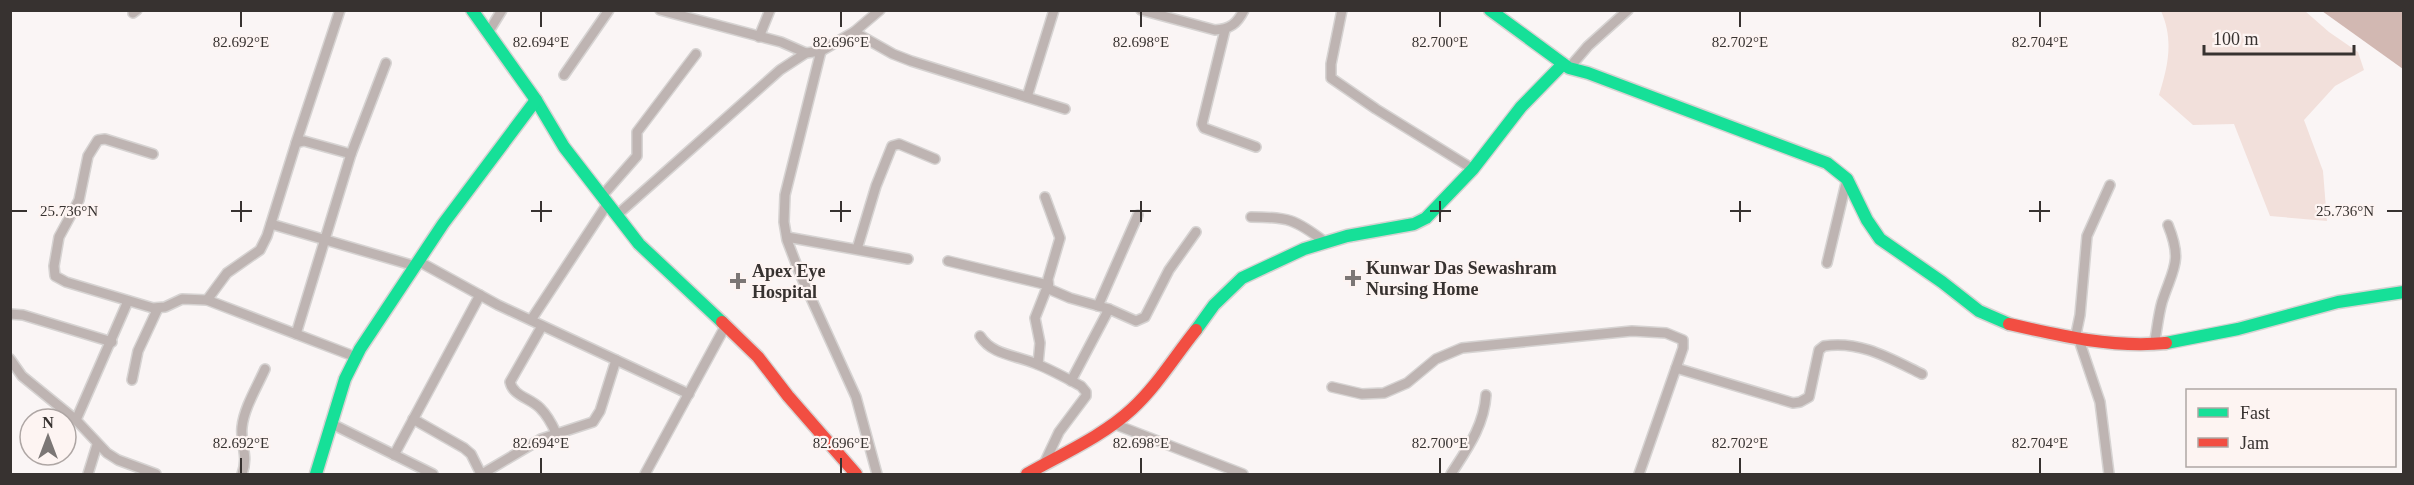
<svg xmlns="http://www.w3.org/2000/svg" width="2414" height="485" font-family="'Times New Roman',serif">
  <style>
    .green { fill: #f2e0db }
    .water { fill: #d2b8b2 }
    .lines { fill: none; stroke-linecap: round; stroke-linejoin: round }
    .street-casing { stroke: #d6d3d2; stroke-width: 12 }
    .fast-casing { stroke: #d6d3d2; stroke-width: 15 }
    .jam-casing { stroke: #d6d3d2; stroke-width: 15 }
    .street { stroke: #beb4b2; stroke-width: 9 }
    .fast { stroke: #16e098; stroke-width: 12 }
    .jam { stroke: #f24e42; stroke-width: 12 }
    .ticks { fill: none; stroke: #373230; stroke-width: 2 }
    .poi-dot { fill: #7b7675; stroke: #fdf4f2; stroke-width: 2 }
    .labels { text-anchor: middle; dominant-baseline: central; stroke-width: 4.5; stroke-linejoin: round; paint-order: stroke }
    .poi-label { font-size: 18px; font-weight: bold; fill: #373230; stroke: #fdf4f2; text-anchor: start }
    .ticks-label { font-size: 15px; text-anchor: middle; fill: #373230; stroke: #fdf4f2; stroke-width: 4.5; stroke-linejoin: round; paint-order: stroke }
  </style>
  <rect width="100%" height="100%" fill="#faf5f5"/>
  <!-- green -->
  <path class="green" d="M2161,11H2305L2329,32L2358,52L2364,70L2335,86L2304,120L2323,171L2327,221L2270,216L2234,124L2193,125L2159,95C2168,66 2174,40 2161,11Z"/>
  <!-- water -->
  <polygon class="water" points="2322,11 2403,11 2403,69"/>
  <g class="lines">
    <defs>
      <g id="street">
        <polyline points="660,10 781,42 806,53"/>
        <path d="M1141,10L1215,30C1230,29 1237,24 1244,10"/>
        <polyline points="1342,10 1331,64 1331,78 1376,109 1473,169"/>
        <polyline points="133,13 137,10"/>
        <polyline points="1225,30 1202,124 1204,128 1256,147"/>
        <polyline points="489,31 502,10"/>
        <polyline points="854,32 893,54 911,61 1065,109"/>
        <polyline points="759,37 770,10"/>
        <polyline points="821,51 785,195 784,222 787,240 800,274 856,397 877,474"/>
        <polyline points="1569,68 1588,46 1628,10"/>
        <polyline points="564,75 609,10"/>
        <polyline points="1027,97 1054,10"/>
        <polyline points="296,143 340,10"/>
        <polyline points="153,154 105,139 98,140 88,156 79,200 59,237 54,266 55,276 66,282 153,308 165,307 182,299 207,300 356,357"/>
        <polyline points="602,196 637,156 637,132 696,54"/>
        <polyline points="1045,197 1060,238 1048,279 1049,289 1070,298 1109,309 1136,321 1145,317 1169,270 1196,232"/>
        <polyline points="617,215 780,70 806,53 821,51 854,32 880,10"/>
        <path d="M1251,217C1288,217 1295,219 1325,242"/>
        <polyline points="271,224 415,266"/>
        <polyline points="787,237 908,259"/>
        <polyline points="857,249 876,186 892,146 899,144 935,159"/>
        <polyline points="418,261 498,305 689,394"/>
        <polyline points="948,261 1048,285 1035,318 1040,343 1038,364"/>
        <polyline points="1827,263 1847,179"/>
        <polyline points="207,300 227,273 260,250 267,236 296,143 304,141 351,154"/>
        <polyline points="1098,306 1138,215"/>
        <polyline points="10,314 23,315 112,342"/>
        <polyline points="531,320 608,203"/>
        <path d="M542,326L510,382C513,396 530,398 540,408C547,415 552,424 556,433"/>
        <polyline points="296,334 351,154 386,63"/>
        <path d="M980,336C992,355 1015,355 1034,363C1050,369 1066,378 1081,386L1086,392V396L1059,432L1043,466"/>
        <polyline points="2075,339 2080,315 2087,236 2110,185"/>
        <polyline points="2079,340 2100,402 2109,474"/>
        <path d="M2154,345C2157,331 2158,316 2162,302C2173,268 2183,262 2168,225"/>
        <polyline points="10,359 22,376 76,420 107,453 118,460 156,474"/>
        <path d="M1676,368L1793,403L1800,402L1809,397L1819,350L1824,346C1860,340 1891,359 1922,374"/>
        <polyline points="132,380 138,351 158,308"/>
        <polyline points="1071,381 1109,309"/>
        <polyline points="1332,387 1362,394 1384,393 1407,383 1436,359 1462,348 1632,331 1666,333 1683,340 1683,348 1639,474"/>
        <polyline points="413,419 464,448 471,454 481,474"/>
        <polyline points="76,420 128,301"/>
        <polyline points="330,423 433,474"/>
        <polyline points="1114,424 1243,474"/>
        <polyline points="394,455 480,295"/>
        <polyline points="88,474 97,445"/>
        <path d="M242,474C249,455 240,445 242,427C244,408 257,387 265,369"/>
        <polyline points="482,474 541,439 593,422 600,411 616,360"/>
        <polyline points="645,474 726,325"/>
        <path d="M1451,474C1467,449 1484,426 1486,395"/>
      </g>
      <g id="fast">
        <polyline points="472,10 536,100 564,147 639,244 722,322"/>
        <polyline points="1490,10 1569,68 1588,73 1827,163 1847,179 1867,220 1880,239 1942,282 1979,311 2009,324"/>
        <polyline points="1196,330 1214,305 1242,278 1304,249 1347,236 1414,224 1426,218 1473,169 1521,107 1563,64"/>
        <polyline points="2166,343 2238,329 2338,302 2404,292"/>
        <polyline points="316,474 345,379 360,349 443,224 536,100"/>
      </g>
      <g id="jam">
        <polyline points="722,322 758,357 788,396 856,474"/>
        <path d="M2009,324C2061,336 2112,348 2166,343"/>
        <path d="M1027,474C1062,454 1103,436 1132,409C1157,386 1175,356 1196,330"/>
      </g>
    </defs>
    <!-- street casing -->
    <use href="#street" class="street-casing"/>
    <!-- fast casing -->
    <use href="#fast" class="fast-casing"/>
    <!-- jam casing -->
    <use href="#jam" class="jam-casing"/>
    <!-- street -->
    <use href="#street" class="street"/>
    <!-- fast -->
    <use href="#fast" class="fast"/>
    <!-- jam -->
    <use href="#jam" class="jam"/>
  </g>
  <!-- ticks -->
  <path class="ticks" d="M241,12V27M541,12V27M841,12V27M1141,12V27M1440,12V27M1740,12V27M2040,12V27M241,201V222M541,201V222M841,201V222M1141,201V222M1440,201V222M1740,201V222M2040,201V222M12,211H27M231,211H252M531,211H552M830,211H851M1130,211H1151M1430,211H1451M1730,211H1751M2029,211H2050M2387,211H2402M241,458V473M541,458V473M841,458V473M1141,458V473M1440,458V473M1740,458V473M2040,458V473"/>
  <!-- markers -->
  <g class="poi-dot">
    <path d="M1350 269h6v6h6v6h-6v6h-6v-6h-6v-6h6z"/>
    <path d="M735 272h6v6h6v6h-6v6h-6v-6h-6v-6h6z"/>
  </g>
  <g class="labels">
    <!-- poi labels -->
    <g class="poi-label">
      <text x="1366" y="268">Kunwar Das Sewashram<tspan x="1366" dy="21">Nursing Home</tspan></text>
      <text x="752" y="271">Apex Eye<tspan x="752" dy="21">Hospital</tspan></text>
    </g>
  </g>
  <g class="ticks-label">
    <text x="241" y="47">82.692°E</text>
    <text x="541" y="47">82.694°E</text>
    <text x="841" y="47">82.696°E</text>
    <text x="1141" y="47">82.698°E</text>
    <text x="1440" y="47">82.700°E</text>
    <text x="1740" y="47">82.702°E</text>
    <text x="2040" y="47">82.704°E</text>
    <text x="69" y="216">25.736°N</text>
    <text x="2345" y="216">25.736°N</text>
    <text x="241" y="448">82.692°E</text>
    <text x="541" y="448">82.694°E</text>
    <text x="841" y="448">82.696°E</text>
    <text x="1141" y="448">82.698°E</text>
    <text x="1440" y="448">82.700°E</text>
    <text x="1740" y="448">82.702°E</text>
    <text x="2040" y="448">82.704°E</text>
  </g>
  <!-- border -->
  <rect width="2414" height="485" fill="none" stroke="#373230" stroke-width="24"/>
  <!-- legend -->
  <rect x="2186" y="389" width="210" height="78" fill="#fdf4f2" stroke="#aea6a4" stroke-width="1.5"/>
  <rect x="2198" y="408" width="30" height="9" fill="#16e098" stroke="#aea6a4" stroke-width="1.5"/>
  <text x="2240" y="419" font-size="18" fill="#373230">Fast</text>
  <rect x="2198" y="438" width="30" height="9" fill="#f24e42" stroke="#aea6a4" stroke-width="1.5"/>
  <text x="2240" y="449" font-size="18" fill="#373230">Jam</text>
  <!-- north arrow -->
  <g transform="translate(48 437)"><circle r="28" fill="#fdf4f2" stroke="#aea6a4" stroke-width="1.5"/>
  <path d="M0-4.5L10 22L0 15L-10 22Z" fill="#7b7675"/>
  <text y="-9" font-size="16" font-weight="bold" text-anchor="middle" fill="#373230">N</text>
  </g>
  <!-- scale -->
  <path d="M2204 45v9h150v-9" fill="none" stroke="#373230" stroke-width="3"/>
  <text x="2213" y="45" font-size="18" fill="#373230" stroke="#fdf4f2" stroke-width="4.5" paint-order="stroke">100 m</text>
</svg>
